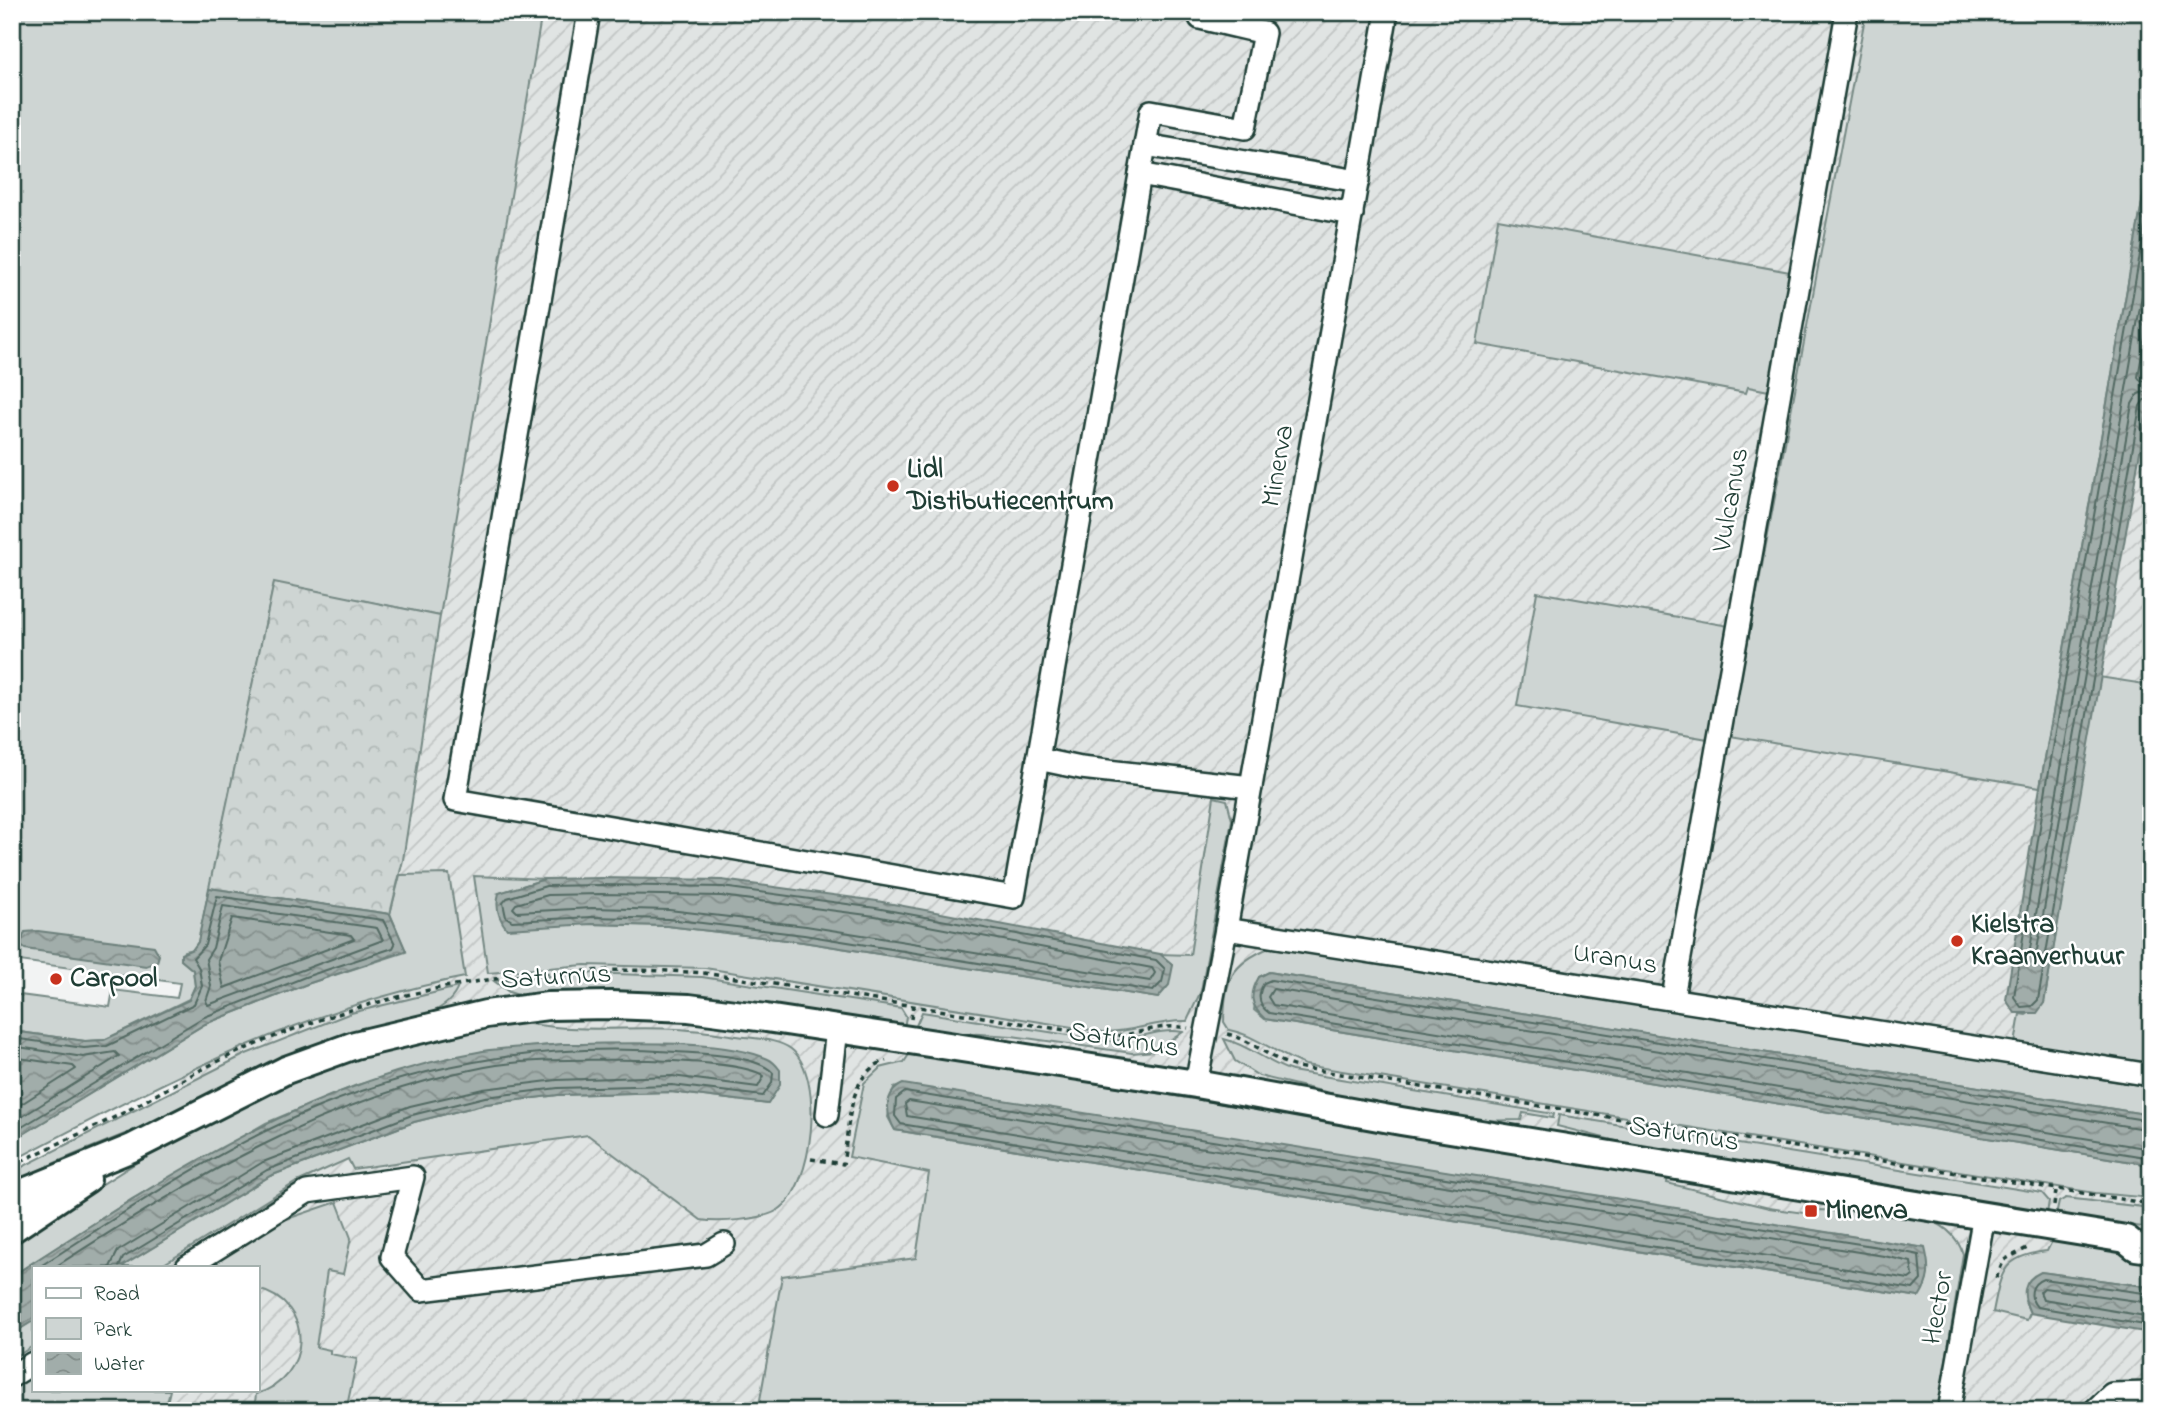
<svg xmlns="http://www.w3.org/2000/svg" width="2163" height="1423" font-family="'Indie Flower',sans-serif">
  <style>
    .industrial { fill: url(#industrial-furrows) }
    .green { fill: #ced5d3; stroke: #768984; stroke-width: 2; fill-rule: evenodd }
    .forest { fill: url(#forest-crowns); stroke: #768984; stroke-width: 2 }
    .water { fill: url(#water-waves); stroke: #6d807b; stroke-width: 2 }
    .lines { fill: none; stroke-linecap: round; stroke-linejoin: round }
    .shore { stroke: #536a63; stroke-width: 2 }
    .minor-casing { stroke: #1f3d34; stroke-width: 26 }
    .major-casing { stroke: #1f3d34; stroke-width: 32 }
    .path { stroke: #1f3d34; stroke-width: 3.5; stroke-dasharray: 5 5; stroke-linecap: butt }
    .minor { stroke: #fff; stroke-width: 21 }
    .major { stroke: #fff; stroke-width: 26 }
    .poi-dot { fill: #c8321e; stroke: #fff; stroke-width: 2.5 }
    .labels { text-anchor: middle; dominant-baseline: central; stroke-width: 5; stroke-linejoin: round; paint-order: stroke }
    .street-label { font-size: 28px; fill: #1f3d34; stroke: #fff }
    .poi-label { font-size: 28px; font-weight: bold; fill: #1f3d34; stroke: #fff; text-anchor: start }
  </style>
  <defs>
    <pattern id="industrial-furrows" width="10" height="10" patternUnits="userSpaceOnUse" patternTransform="scale(1.75)"><rect width="10" height="10" fill="#e0e4e3"/><path d="M-1 1l2-2M0 10L10 0M9 11l2-2" fill="none" stroke="#c0c4c3"/></pattern>
    <pattern id="forest-crowns" width="20" height="18" patternUnits="userSpaceOnUse" patternTransform="scale(1.75)"><rect width="20" height="18" fill="#ced5d3"/><path d="M2 6a3 3 0 1 1 6 0M12 15a3 3 0 1 1 6 0" fill="none" stroke="#b0b8b6"/></pattern>
    <pattern id="water-waves" width="16" height="10" patternUnits="userSpaceOnUse" patternTransform="scale(1.75)"><rect width="16" height="10" fill="#a1adaa"/><path d="M0 5q4-4 8 0t8 0" fill="none" stroke="#838e8b"/></pattern>
  </defs>
  <rect width="100%" height="100%" fill="#f2f3f3"/>
  <filter id="ink" filterUnits="userSpaceOnUse"><feTurbulence type="fractalNoise" baseFrequency=".0143" numOctaves="2"/><feDisplacementMap in="SourceGraphic" scale="14" xChannelSelector="R" yChannelSelector="G"/><feConvolveMatrix kernelMatrix="1 2 1 2 8 2 1 2 1" color-interpolation-filters="sRGB"/></filter>
  <g filter="url(#ink)">
    <!-- industrial -->
    <polygon class="industrial" points="542,12 2151,12 2151,1411 12,1411 12,1312 33,1299 33,1390 257,1390 257,1267 85,1267 130,1239 204,995 209,888 274,582 440,615"/>
    <!-- green -->
    <g class="green">
      <polygon points="12,12 542,12 440,616 274,583 198,942 193,949 184,951 181,960 193,970 195,986 189,999 104,1040 85,1041 12,1031 12,994 110,1007 113,990 177,998 180,983 12,960"/>
      <polygon points="1866,12 2151,12 2151,151 2040,787 1730,736"/>
      <polygon points="1498,219 1790,272 1769,391 1748,387 1746,393 1477,344"/>
      <polygon points="1537,592 1729,626 1708,739 1517,706"/>
      <polygon points="2099,677 2151,685 2151,1065 2015,1044 2020,1014 2026,1015 2044,1003"/>
      <path d="M1214,797L1227,800L1232,820L1201,991L1187,1021C1155,1020 1134,1033 1103,1032L705,968L585,965L488,973L474,876L545,879L499,893L592,924L667,926L803,942L1158,998L1173,965L1160,954L1190,955Z"/>
      <path d="M449,874L465,977C300,1008 160,1084 12,1161V1141L205,1024L307,984L406,952L390,914L400,875Z"/>
      <path d="M1271,947H1287L2151,1087V1115L1269,972L1259,977L1254,1010L1265,1019L2151,1165V1198L2095,1193L1305,1065C1277,1055 1256,1035 1229,1030L1224,1022C1225,980 1230,964 1271,947Z"/>
      <polygon points="586,973 702,977 901,1008 906,1016 904,1029 524,997 509,992 494,981"/>
      <path d="M458,987C447,1018 398,1021 370,1029C290,1050 219,1093 144,1126C100,1145 55,1160 12,1184V1172L246,1054L351,1013Z"/>
      <path d="M922,1012L1106,1041C1133,1042 1157,1027 1183,1032L1155,1051L1132,1053L1012,1036L914,1030Z"/>
      <path d="M512,1022C532,1024 551,1027 570,1028C606,1030 641,1027 677,1029C700,1030 723,1034 745,1037C760,1039 779,1040 791,1049C825,1075 814,1188 778,1210C763,1220 718,1223 701,1220L588,1135L353,1169L348,1159L295,1183L159,1267H121L270,1176L414,1122L486,1104L558,1095L671,1092L768,1104L668,1045L563,1044L484,1051L357,1085L266,1123L132,1199L12,1276V1242C93,1191 172,1136 258,1094C338,1056 426,1040 512,1022Z"/>
      <path d="M1224,1039C1249,1045 1267,1063 1292,1071L1554,1114L1553,1118L1523,1113L1521,1120L1475,1121L1371,1103L1259,1076L1235,1061Z"/>
      <path d="M910,1053L1668,1176L1667,1183L1769,1208L1818,1215L1819,1210C1862,1214 1946,1199 1963,1254L1938,1411H758L782,1276L916,1258L929,1173L849,1157L864,1083L880,1068L904,1062ZM903,1085L1924,1248C1930,1268 1930,1280 1918,1297L895,1130L888,1117L894,1088Z"/>
      <polygon points="1559,1115 2042,1193 2049,1201 2047,1214 1647,1149 1557,1126"/>
      <polygon points="2066,1198 2151,1208 2151,1228 2056,1216 2059,1202"/>
      <path d="M337,1202L351,1238L343,1274L327,1271L316,1347L330,1350V1354L357,1359L346,1411H254L256,1394C312,1378 316,1303 257,1289V1267H206L278,1222Z"/>
      <path d="M2053,1239L2151,1255V1287L2041,1272L2025,1301L2030,1313L2027,1320L1993,1312C2001,1272 2002,1256 2047,1251Z"/>
      <polygon points="33,1321 33,1346 12,1359 12,1334"/>
      <polygon points="33,1377 33,1390 170,1390 165,1411 12,1410 12,1390"/>
    </g>
    <!-- forest -->
    <polygon class="forest" points="274,582 440,616 403,860 390,914 209,888"/>
    <!-- water -->
    <g class="water">
      <polygon points="2151,151 2151,388 2044,1003 2037,1013 2015,1013 2006,1000 2040,787"/>
      <path d="M601,878L722,880L877,901L1160,954L1173,965L1169,985L1158,998L803,942L667,926L592,924L507,929C498,918 495,907 499,893L545,879Z"/>
      <polygon points="209,888 390,914 406,951 307,984 205,1024 12,1141 12,1031 85,1041 104,1040 189,1000 195,986 193,970 181,960 181,954 193,949 198,942"/>
      <polygon points="38,931 154,946 159,955 157,962 146,966 25,949 20,945 25,932"/>
      <path d="M1269,972L2151,1115V1165L1265,1019C1250,1006 1249,994 1259,977Z"/>
      <path d="M563,1044C614,1044 724,1038 768,1059C773,1061 777,1066 780,1070V1085L768,1104L671,1092L558,1095L486,1104L414,1122L270,1176L121,1267H33V1321L12,1334V1276C159,1181 308,1081 483,1051C509,1047 537,1047 563,1044Z"/>
      <path d="M903,1084L1925,1248C1930,1268 1930,1280 1919,1297L895,1130C886,1115 883,1093 903,1084Z"/>
      <path d="M2041,1272L2151,1287V1333L2030,1313C2022,1295 2021,1281 2041,1272Z"/>
    </g>
    <g class="lines">
      <!-- shore -->
      <g class="shore">
        <polyline points="2151,192 2046,788 2014,997 2021,1007 2032,1006 2038,1000 2140,406 2144,400 2151,399"/>
        <polyline points="2151,243 2030,949 2033,953 2037,950 2132,404 2138,394 2151,390"/>
        <polyline points="2151,304 2138,377 2141,381 2151,380"/>
        <polygon points="601,885 722,887 876,908 1156,960 1165,969 1162,982 1153,991 804,935 668,919 592,917 512,921 506,917 503,903 507,898 546,886"/>
        <polygon points="601,894 721,896 875,916 1152,968 1155,973 1150,981 806,926 669,910 592,908 517,912 513,908 516,904 548,895"/>
        <polygon points="223,906 377,928 383,940 208,1005 206,1001 211,986 206,959 213,948"/>
        <polygon points="232,918 351,935 354,939 224,988 218,961"/>
        <polyline points="12,1038 84,1048 107,1046 194,1004 202,986 199,968 193,958 205,945 217,896 383,920 395,944 393,948 305,977 202,1018 12,1133"/>
        <polyline points="12,1046 83,1057 115,1052 119,1056 12,1123"/>
        <polyline points="12,1057 73,1066 76,1069 12,1110"/>
        <polygon points="905,1092 1885,1248 1919,1255 1921,1280 1913,1289 901,1124 895,1116 896,1099"/>
        <polygon points="909,1101 1884,1256 1911,1262 1913,1276 1909,1279 907,1116 905,1104"/>
        <path d="M2151,1121L1271,980L1264,983C1257,995 1258,1005 1269,1013L2151,1158"/>
        <polyline points="2151,1130 1273,989 1268,997 1273,1005 2151,1149"/>
        <path d="M39,1267C128,1210 220,1147 319,1107C432,1061 555,1042 677,1052C700,1054 758,1055 773,1073L772,1083L763,1096L672,1085L558,1088L485,1097L412,1115L267,1170L123,1258L119,1267"/>
        <path d="M55,1267C189,1181 326,1097 485,1067C538,1057 596,1060 650,1060C673,1061 748,1063 764,1076L758,1087L672,1076L557,1080L483,1089L410,1106L263,1162L118,1251L110,1267"/>
        <path d="M2151,1294L2043,1279C2030,1284 2028,1297 2037,1307L2151,1326"/>
        <polyline points="2151,1303 2044,1288 2040,1292 2043,1299 2151,1317"/>
      </g>
      <defs>
        <g id="minor">
          <polyline points="589,12 455,800 1014,897 1151,111 1245,128 1264,33 1200,18 1201,12"/>
          <polyline points="1145,145 1358,181"/>
          <polyline points="1140,174 1352,214"/>
          <polyline points="1038,759 1081,768 1251,787"/>
          <polyline points="1226,929 1387,12"/>
          <polyline points="1673,997 1847,12"/>
          <polyline points="1196,1084 1226,929 2151,1075"/>
          <polyline points="827,1115 837,1029"/>
          <polyline points="187,1267 307,1192 413,1177 392,1257 421,1290 706,1255 724,1244"/>
          <polyline points="12,1376 33,1363"/>
          <polyline points="1949,1411 1984,1215"/>
          <polyline points="2094,1411 2112,1394 2151,1393"/>
        </g>
        <g id="major">
          <polyline points="12,1197 132,1148 286,1070 355,1045 486,1014 548,1006 611,1005 689,1008 766,1018 1196,1084 1401,1121 2126,1239 2136,1247 2151,1249"/>
          <polyline points="12,1229 87,1179"/>
        </g>
      </defs>
      <!-- minor casing -->
      <use href="#minor" class="minor-casing"/>
      <!-- major casing -->
      <use href="#major" class="major-casing"/>
      <!-- path -->
      <g class="path">
        <polyline points="911,1019 913,1005"/>
        <path d="M1227,1034C1254,1040 1271,1061 1297,1067L2151,1204"/>
        <path d="M811,1159L843,1164C849,1132 847,1071 886,1061"/>
        <path d="M12,1166C47,1148 83,1133 117,1116C154,1097 188,1075 225,1058C377,987 538,961 704,973L1103,1036C1133,1038 1158,1022 1188,1028"/>
        <polyline points="2054,1206 2056,1191"/>
        <polyline points="1996,1278 2004,1260 2029,1247"/>
      </g>
      <!-- minor -->
      <use href="#minor" class="minor"/>
      <!-- major -->
      <use href="#major" class="major"/>
    </g>
  </g>
  <!-- markers -->
  <g class="poi-dot">
    <circle cx="893" cy="486" r="7"/>
    <circle cx="1957" cy="941" r="7"/>
    <circle cx="56" cy="979" r="7"/>
    <rect x="1804" y="1204" width="14" height="14" rx="3.5"/>
  </g>
  <g class="labels">
    <!-- street labels -->
    <g class="street-label">
      <text transform="translate(1279 466) rotate(-80)">Minerva</text>
      <text transform="translate(1732 500) rotate(-80)">Vulcanus</text>
      <text transform="translate(1615 960) rotate(9)">Uranus</text>
      <text transform="translate(556 978) rotate(-3)">Saturnus</text>
      <text transform="translate(1124 1041) rotate(9)">Saturnus</text>
      <text transform="translate(1684 1135) rotate(9)">Saturnus</text>
      <text transform="translate(1939 1308) rotate(-80)">Hector</text>
    </g>
    <!-- poi labels -->
    <g class="poi-label">
      <text x="907" y="470">Lidl<tspan x="907" dy="32">Distibutiecentrum</tspan></text>
      <text x="1971" y="925">Kielstra<tspan x="1971" dy="32">Kraanverhuur</tspan></text>
      <text x="70" y="979">Carpool</text>
      <text x="1825" y="1211">Minerva</text>
    </g>
  </g>
  <!-- margin -->
  <rect width="2163" height="1423" fill="none" stroke="#fff" stroke-width="42"/>
  <rect x="21" y="21" width="2121" height="1381" fill="none" stroke="#1f3d34" stroke-width="2.5" filter="url(#ink)"/>
  <!-- legend -->
  <rect x="32" y="1266" width="228" height="126" fill="#ffffff" stroke="#a5b1ae" stroke-width="2"/>
  <rect x="46" y="1288" width="35" height="10" fill="#ffffff" stroke="#a5b1ae" stroke-width="2"/>
  <text x="94" y="1300" font-size="21" fill="#1f3d34">Road</text>
  <rect x="46" y="1318" width="35" height="21" fill="#ced5d3" stroke="#a5b1ae" stroke-width="2"/>
  <text x="94" y="1336" font-size="21" fill="#1f3d34">Park</text>
  <rect x="46" y="1353" width="35" height="21" fill="url(#water-waves)" stroke="#a5b1ae" stroke-width="2"/>
  <text x="94" y="1370" font-size="21" fill="#1f3d34">Water</text>
</svg>
